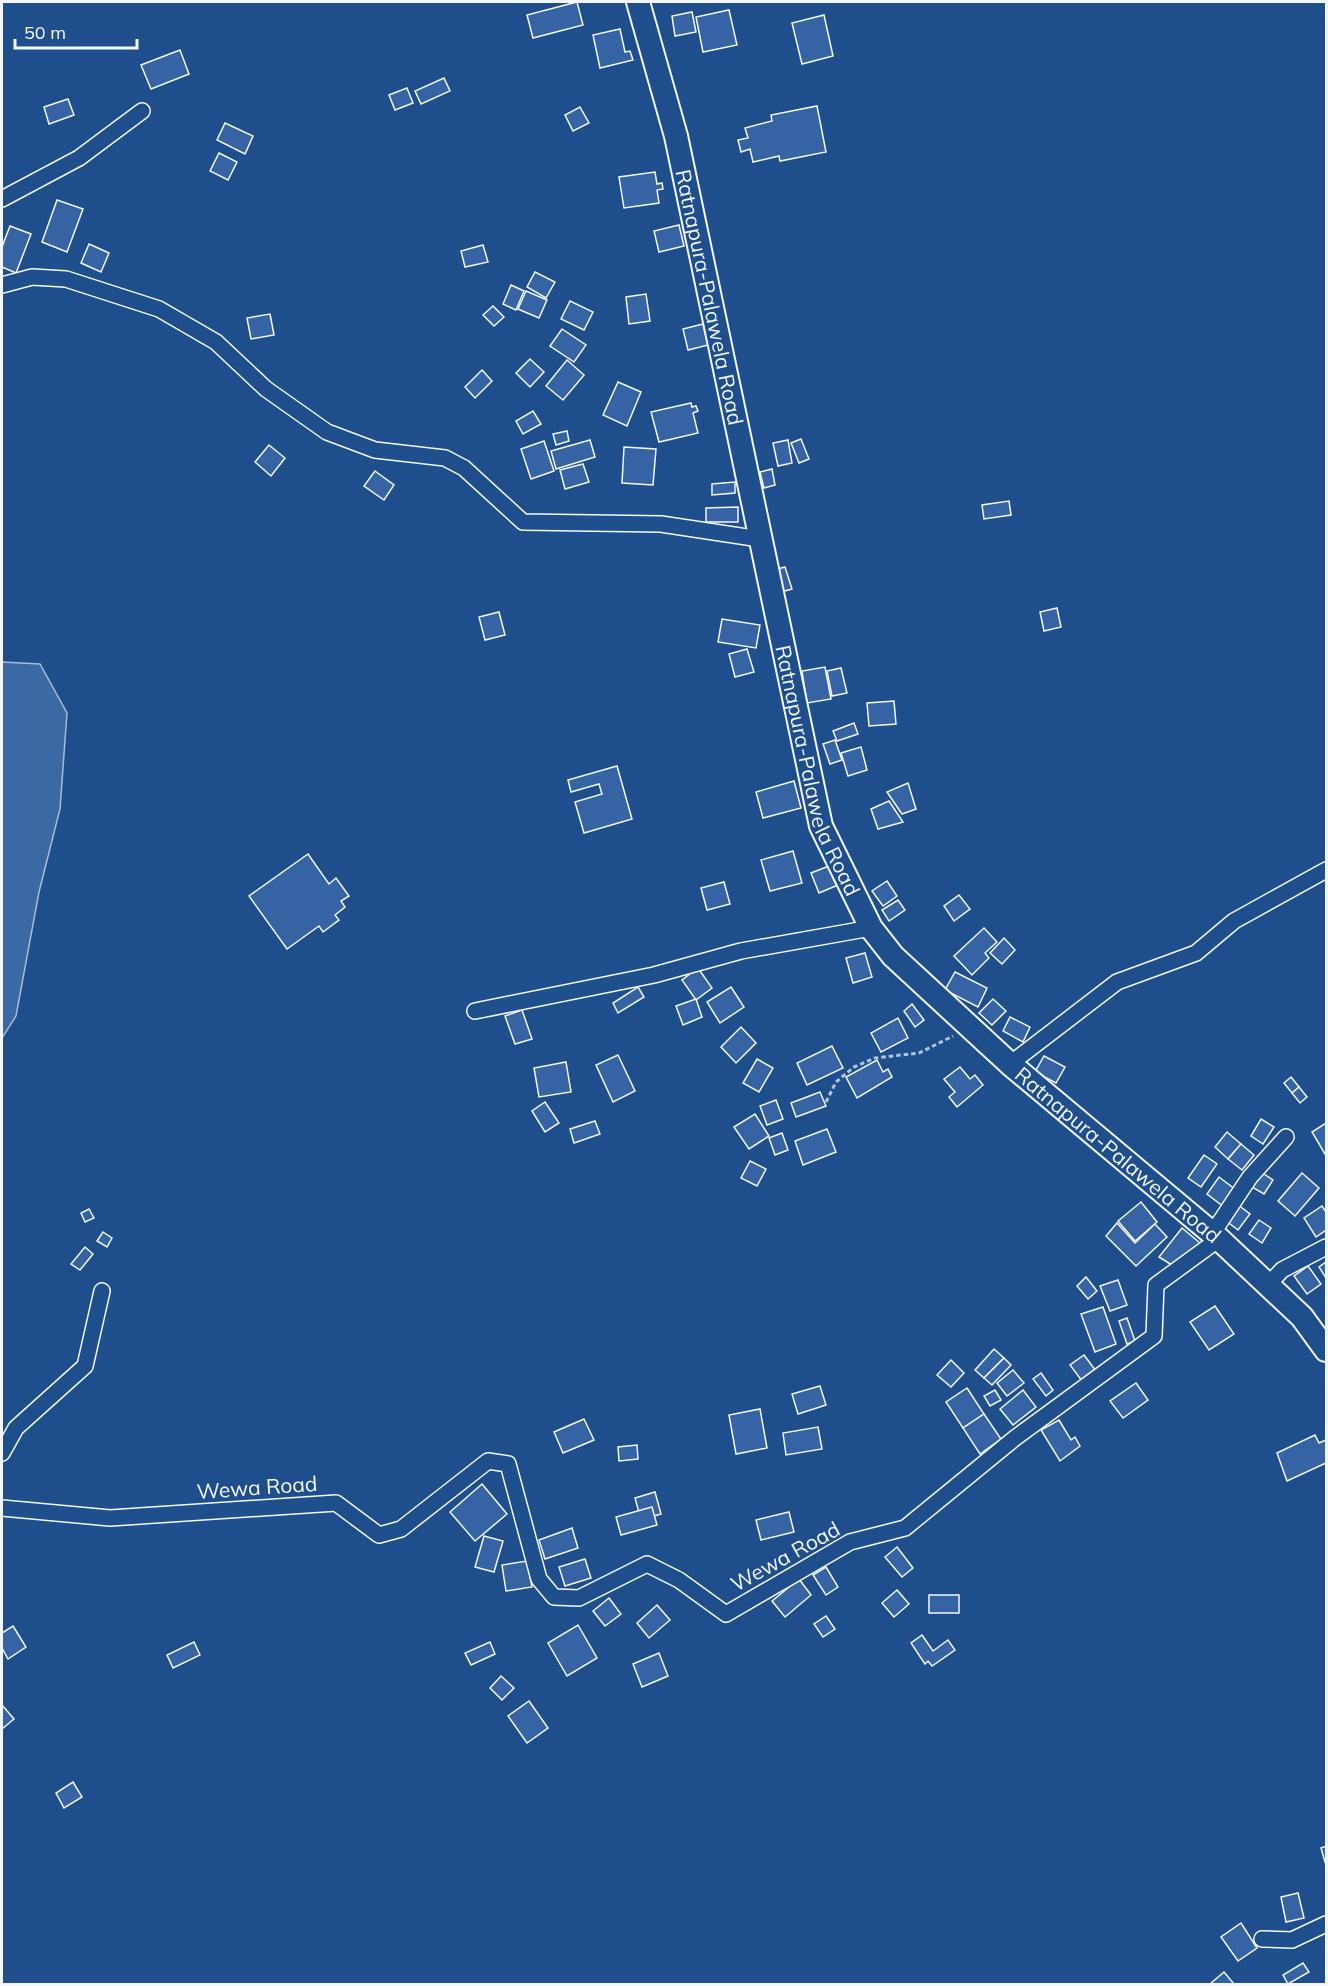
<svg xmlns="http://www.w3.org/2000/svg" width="1328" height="1986" font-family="Mulish,sans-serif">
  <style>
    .water { fill: #3b69a3; stroke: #a8bbd7; stroke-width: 1.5 }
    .building { fill: #3563a3; stroke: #f2f6ff; stroke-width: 1.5 }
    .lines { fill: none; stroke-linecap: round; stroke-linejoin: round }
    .street-casing { stroke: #f2f6ff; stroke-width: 18 }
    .primary-casing { stroke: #f2f6ff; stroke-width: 26 }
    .path { stroke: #b3c4dc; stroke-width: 3; stroke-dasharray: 4.5 3; stroke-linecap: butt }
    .street { stroke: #1f4e8c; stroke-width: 15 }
    .primary { stroke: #1f4e8c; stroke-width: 22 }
    .labels { text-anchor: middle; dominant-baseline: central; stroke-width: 4.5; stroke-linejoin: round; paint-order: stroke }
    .street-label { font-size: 21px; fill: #f2f6ff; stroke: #1f4e8c }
  </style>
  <rect width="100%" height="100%" fill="#1f4e8c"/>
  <!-- water -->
  <polygon class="water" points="2,662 40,664 67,713 60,809 39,892 16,1016 2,1038"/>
  <!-- building -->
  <g class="building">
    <polygon points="577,2 583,25 533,38 527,15"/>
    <polygon points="729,10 737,45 703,52 696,17"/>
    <polygon points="692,12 696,32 675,36 672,16"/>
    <polygon points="824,15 833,56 802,64 792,23"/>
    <polygon points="620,29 625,52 630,51 633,60 600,68 593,35"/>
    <polygon points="180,50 189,74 151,89 141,65"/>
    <polygon points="444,78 450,91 421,104 415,91"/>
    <polygon points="407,88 413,103 395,110 389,95"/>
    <polygon points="68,99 74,115 49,124 44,107"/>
    <polygon points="817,106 826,152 780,161 779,156 753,162 750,149 741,152 738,140 748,138 745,128 772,121 771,115"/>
    <polygon points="580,107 589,123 573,131 565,115"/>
    <polygon points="225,123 253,136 245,154 217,140"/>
    <polygon points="219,153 237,162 228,180 210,171"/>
    <polygon points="655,172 657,184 662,183 663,189 657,190 659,203 624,208 619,177"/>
    <polygon points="57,200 83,209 67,252 42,242"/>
    <polygon points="679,225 684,246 659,252 654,231"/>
    <polygon points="10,226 31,234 16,273 2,267 2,247"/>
    <polygon points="89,244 109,253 101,272 81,263"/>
    <polygon points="483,245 488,262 465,267 461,251"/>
    <polygon points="535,272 555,282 546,298 527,287"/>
    <polygon points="511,285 524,291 516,310 503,304"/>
    <polygon points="526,291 547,300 539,318 518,309"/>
    <polygon points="646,294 650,321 629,324 626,297"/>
    <polygon points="570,301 593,312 584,330 561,319"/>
    <polygon points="493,306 504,317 494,326 483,315"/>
    <polygon points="270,314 274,335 251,339 247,318"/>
    <polygon points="703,324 708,345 688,350 683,329"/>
    <polygon points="562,329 586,345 574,362 550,346"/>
    <polygon points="530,359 544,372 530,387 516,373"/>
    <polygon points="567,360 584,375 563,400 546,386"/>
    <polygon points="482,370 492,381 475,398 465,387"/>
    <polygon points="618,382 641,392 627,426 603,415"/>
    <polygon points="691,403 692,407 696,406 698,411 693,413 698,433 659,442 651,412"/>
    <polygon points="533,411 541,424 523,434 516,421"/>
    <polygon points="567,431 569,441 556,445 553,434"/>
    <polygon points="801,439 809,459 799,463 791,443"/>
    <polygon points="590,440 595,457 556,469 551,451"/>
    <polygon points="788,440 792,463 778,466 773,443"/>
    <polygon points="544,441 554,471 531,479 521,449"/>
    <polygon points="269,445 285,458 271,476 255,462"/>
    <polygon points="624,447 656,449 653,485 622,483"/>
    <polygon points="583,464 589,482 565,489 560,470"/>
    <polygon points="772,469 775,485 764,488 760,472"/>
    <polygon points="375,471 394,485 384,500 364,486"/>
    <polygon points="735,482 735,493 712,495 712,484"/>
    <polygon points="1009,501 1011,515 984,519 982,505"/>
    <polygon points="738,507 738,522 706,522 706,508"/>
    <polygon points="785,567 792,589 781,592 774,570"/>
    <polygon points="1057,608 1061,627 1044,631 1040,612"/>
    <polygon points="499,612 505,635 485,640 479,617"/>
    <polygon points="722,619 760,625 756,648 718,642"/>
    <polygon points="747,649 754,672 735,677 729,654"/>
    <polygon points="825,667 831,699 807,703 802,671"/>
    <polygon points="841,668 847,693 832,696 827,671"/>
    <polygon points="894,701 896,724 869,726 867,703"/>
    <polygon points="854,723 858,734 837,741 833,731"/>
    <polygon points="835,740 842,760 830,764 823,744"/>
    <polygon points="861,747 867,770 848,776 841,753"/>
    <polygon points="617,766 632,819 584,833 575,802 602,794 599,784 571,792 568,780"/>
    <polygon points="794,781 801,808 763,818 756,792"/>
    <polygon points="908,783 916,809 902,814 887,792"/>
    <polygon points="889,801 903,822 878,829 871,809"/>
    <polygon points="793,851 802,883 770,891 761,860"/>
    <polygon points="308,854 329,884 336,878 349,896 341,901 345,907 335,915 339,920 323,932 319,926 287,949 249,896"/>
    <polygon points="829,866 838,885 819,893 811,873"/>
    <polygon points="887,881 897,896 883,906 872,891"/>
    <polygon points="724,882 730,904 707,910 701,888"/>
    <polygon points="959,895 970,909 954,921 944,906"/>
    <polygon points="898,900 905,910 889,921 882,910"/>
    <polygon points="984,928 997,942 985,953 989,958 972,975 954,956"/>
    <polygon points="1004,938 1015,950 1002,964 990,953"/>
    <polygon points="865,953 872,977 853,983 846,958"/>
    <polygon points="698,968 712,988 696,1000 682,980"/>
    <polygon points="955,972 987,988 978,1007 945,990"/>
    <polygon points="638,987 644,997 618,1013 613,1003"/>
    <polygon points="731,987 744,1007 720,1023 707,1002"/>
    <polygon points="696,999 702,1017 683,1025 676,1006"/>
    <polygon points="993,999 1006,1011 992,1025 979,1013"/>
    <polygon points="912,1004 924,1020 915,1027 904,1011"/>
    <polygon points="522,1010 532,1039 515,1044 505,1016"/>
    <polygon points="1010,1017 1030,1027 1023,1042 1003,1031"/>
    <polygon points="898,1018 908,1038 881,1052 871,1033"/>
    <polygon points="741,1027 756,1043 736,1063 721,1047"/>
    <polygon points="832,1046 843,1068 807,1085 797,1063"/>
    <polygon points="618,1055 635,1091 613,1102 596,1065"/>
    <polygon points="1044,1056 1065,1067 1056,1083 1035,1072"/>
    <polygon points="757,1059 773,1068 759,1092 743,1083"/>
    <polygon points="877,1060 883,1072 888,1069 892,1077 857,1098 846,1077"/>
    <polygon points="566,1062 571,1092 539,1097 534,1068"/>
    <polygon points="960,1067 970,1079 975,1075 983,1085 957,1107 949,1097 955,1092 944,1079"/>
    <polygon points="1291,1077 1299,1087 1292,1093 1284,1083"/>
    <polygon points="1299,1087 1307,1097 1300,1103 1292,1093"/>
    <polygon points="820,1092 826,1106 796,1117 791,1103"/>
    <polygon points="776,1100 783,1119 767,1125 760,1106"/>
    <polygon points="545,1102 559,1123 545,1132 532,1111"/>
    <polygon points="755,1114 769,1136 749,1149 734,1127"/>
    <polygon points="1261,1119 1274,1127 1263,1144 1251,1136"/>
    <polygon points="595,1121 600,1134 574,1143 570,1129"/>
    <polygon points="1326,1123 1326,1153 1325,1154 1312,1132"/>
    <polygon points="827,1129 836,1152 803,1165 795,1141"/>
    <polygon points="1227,1132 1241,1144 1228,1159 1215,1147"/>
    <polygon points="782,1133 788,1150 775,1155 769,1138"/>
    <polygon points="1241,1144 1254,1155 1242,1170 1228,1159"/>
    <polygon points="1204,1155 1217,1164 1201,1187 1188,1178"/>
    <polygon points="750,1161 766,1169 757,1186 741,1178"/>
    <polygon points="1261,1172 1273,1180 1264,1194 1252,1187"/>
    <polygon points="1302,1173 1319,1188 1295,1216 1278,1201"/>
    <polygon points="1219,1177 1236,1190 1224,1207 1207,1194"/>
    <polygon points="1141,1202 1157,1222 1135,1241 1118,1221"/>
    <polygon points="1237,1204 1250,1214 1238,1230 1225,1220"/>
    <polygon points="1322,1206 1326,1212 1326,1230 1316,1237 1304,1218"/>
    <polygon points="89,1209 94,1218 85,1222 81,1213"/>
    <polygon points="1259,1220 1271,1228 1262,1243 1249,1234"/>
    <polygon points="1117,1223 1135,1243 1155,1224 1167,1237 1136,1266 1106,1236"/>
    <polygon points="1182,1228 1200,1243 1175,1267 1159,1257"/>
    <polygon points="103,1232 112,1238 107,1247 97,1241"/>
    <polygon points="85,1247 93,1254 80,1270 71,1264"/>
    <polygon points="1326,1262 1326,1278 1319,1267"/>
    <polygon points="1308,1266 1321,1284 1307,1294 1294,1276"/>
    <polygon points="1086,1277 1097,1291 1088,1299 1077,1286"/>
    <polygon points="1118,1280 1127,1305 1110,1311 1100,1286"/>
    <polygon points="1215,1306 1234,1334 1209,1350 1190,1322"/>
    <polygon points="1103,1307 1116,1344 1095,1352 1081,1314"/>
    <polygon points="1127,1318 1135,1341 1127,1344 1119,1321"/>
    <polygon points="994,1349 1004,1358 984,1378 975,1370"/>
    <polygon points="1084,1355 1096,1371 1082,1381 1070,1365"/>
    <polygon points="1004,1358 1011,1365 992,1385 984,1378"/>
    <polygon points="951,1360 964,1373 951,1387 937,1375"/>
    <polygon points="1013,1370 1024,1383 1007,1396 997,1383"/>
    <polygon points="1041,1373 1053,1390 1046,1396 1033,1379"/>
    <polygon points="1136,1383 1148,1400 1123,1418 1110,1401"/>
    <polygon points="820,1386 826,1405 798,1414 792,1394"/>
    <polygon points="967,1388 984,1414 963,1428 946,1402"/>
    <polygon points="995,1390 1001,1400 990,1406 984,1396"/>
    <polygon points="1023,1390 1036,1407 1013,1425 1000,1409"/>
    <polygon points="760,1409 767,1448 736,1454 729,1415"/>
    <polygon points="984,1414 1001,1439 980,1454 963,1428"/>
    <polygon points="584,1419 594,1440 563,1453 554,1432"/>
    <polygon points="1059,1420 1071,1440 1075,1437 1080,1446 1060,1461 1041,1430"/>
    <polygon points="818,1427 822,1449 786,1455 783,1433"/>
    <polygon points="1315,1435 1319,1443 1326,1440 1326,1463 1287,1481 1277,1453"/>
    <polygon points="637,1445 638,1459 619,1461 618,1447"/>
    <polygon points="482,1484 507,1514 475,1541 450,1512"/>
    <polygon points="655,1492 661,1514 641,1520 635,1498"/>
    <polygon points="652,1507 657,1525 621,1535 616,1517"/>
    <polygon points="789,1512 794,1532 761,1540 756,1520"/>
    <polygon points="572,1528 578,1548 545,1559 539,1540"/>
    <polygon points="484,1536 503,1541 494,1572 475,1567"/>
    <polygon points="897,1547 913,1568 902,1577 885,1557"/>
    <polygon points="585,1559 591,1578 565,1586 559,1567"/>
    <polygon points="527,1561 532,1587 506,1591 502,1565"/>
    <polygon points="826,1567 838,1587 826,1595 813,1575"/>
    <polygon points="799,1579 811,1595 785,1617 772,1601"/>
    <polygon points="897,1590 909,1604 894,1617 882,1603"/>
    <rect x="929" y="1595" width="30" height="18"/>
    <polygon points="609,1598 621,1614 605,1626 593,1611"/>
    <polygon points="657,1605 670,1620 649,1638 637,1623"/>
    <polygon points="826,1616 835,1629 823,1637 814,1624"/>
    <polygon points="578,1625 597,1658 567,1676 548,1643"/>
    <polygon points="13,1626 26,1647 8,1659 2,1648 2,1633"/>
    <polygon points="922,1635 933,1651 948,1640 955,1650 932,1666 928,1661 925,1664 911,1643"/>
    <polygon points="194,1642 200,1655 173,1668 167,1655"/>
    <polygon points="490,1642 495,1654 471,1665 465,1653"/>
    <polygon points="659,1653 668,1676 642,1687 633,1664"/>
    <polygon points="501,1676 514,1688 502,1700 490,1688"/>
    <polygon points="529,1701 548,1728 527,1743 508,1716"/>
    <polygon points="2,1705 14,1719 2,1729"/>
    <polygon points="73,1782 82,1797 64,1808 56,1793"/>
    <polygon points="1326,1846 1326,1861 1325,1862 1321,1848"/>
    <polygon points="1298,1893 1304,1918 1286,1922 1281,1897"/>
    <polygon points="1241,1923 1257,1948 1238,1961 1221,1937"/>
    <polygon points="1303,1963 1309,1972 1288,1984 1283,1975"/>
    <polygon points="1224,1972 1234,1984 1210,1984"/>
  </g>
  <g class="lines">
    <defs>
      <g id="street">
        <polyline points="2,199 79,158 142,111"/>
        <polyline points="2,285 32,277 66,279 159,309 216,342 266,389 327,432 375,450 445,458 464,468 523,522 661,524 760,539"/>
        <polyline points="475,1011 654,975 741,951 871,928"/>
        <polyline points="1010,1064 1117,982 1196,953 1234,921 1326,870"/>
        <polyline points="1212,1234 1250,1177 1286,1137"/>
        <polyline points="1268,1285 1282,1270 1326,1247"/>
        <polyline points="2,1453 16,1428 85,1366 102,1291"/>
        <polyline points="2,1508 110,1518 336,1503 379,1535 401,1529 488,1461 508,1464 539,1579 554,1597 579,1598 647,1564 679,1580 726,1614 850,1542 905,1528 1015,1438 1154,1336 1156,1285 1219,1239"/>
        <polyline points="1262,1939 1292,1940 1326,1924"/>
      </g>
      <g id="primary">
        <path id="s1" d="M638,2L676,136L821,826L871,928L893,956L1010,1064L1219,1239L1302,1317L1326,1350"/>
      </g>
    </defs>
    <!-- street casing -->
    <use href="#street" class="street-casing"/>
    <!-- primary casing -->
    <use href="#primary" class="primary-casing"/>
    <!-- path -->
    <polyline class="path" points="826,1102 836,1082 854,1067 875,1058 919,1053 953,1036"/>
    <!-- street -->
    <use href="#street" class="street"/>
    <!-- primary -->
    <use href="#primary" class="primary"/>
  </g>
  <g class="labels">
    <!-- street labels -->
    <g class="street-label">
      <text stroke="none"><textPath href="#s1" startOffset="304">Ratnapura-Palawela Road</textPath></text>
      <text stroke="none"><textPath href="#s1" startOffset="790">Ratnapura-Palawela Road</textPath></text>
      <text stroke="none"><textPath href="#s1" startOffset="1294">Ratnapura-Palawela Road</textPath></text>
      <text transform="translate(257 1487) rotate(-4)">Wewa Road</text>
      <text transform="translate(785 1556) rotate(-29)">Wewa Road</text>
    </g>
  </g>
  <!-- border -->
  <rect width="1328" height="1986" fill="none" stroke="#f2f6ff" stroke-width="6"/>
  <!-- scale -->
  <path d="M15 39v9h122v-9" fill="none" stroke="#f2f6ff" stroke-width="3"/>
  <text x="24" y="39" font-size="18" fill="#f2f6ff" stroke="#1f4e8c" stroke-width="4.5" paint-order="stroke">50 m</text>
</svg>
